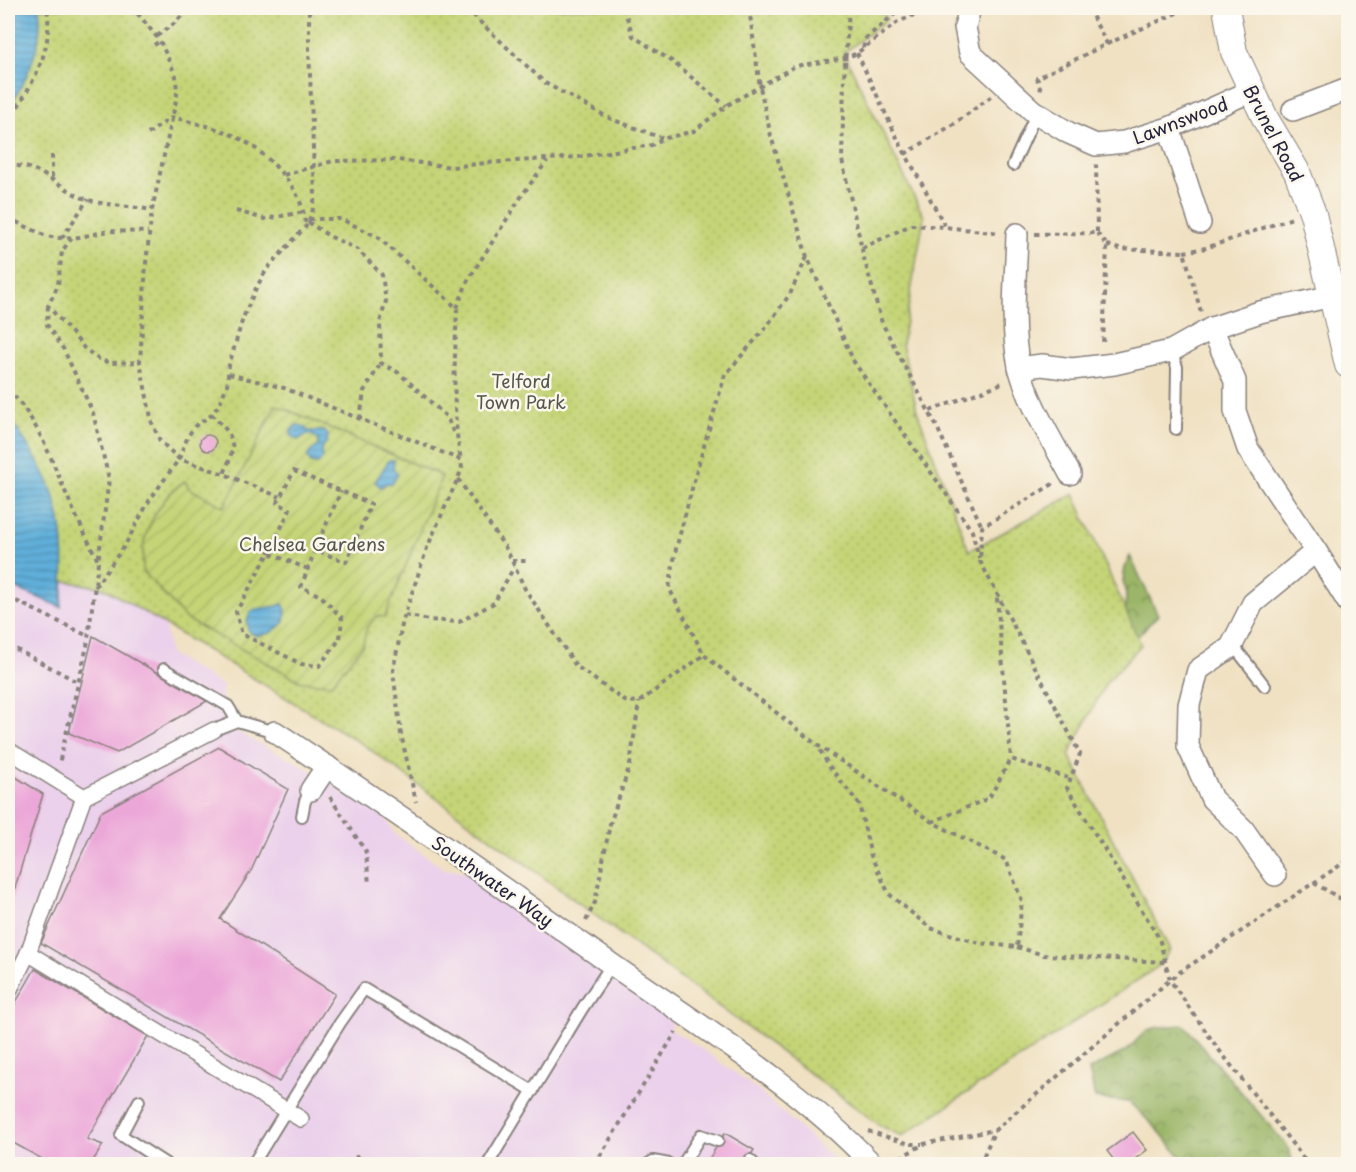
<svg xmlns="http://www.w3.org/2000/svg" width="1356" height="1172" font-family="'Playpen Sans',sans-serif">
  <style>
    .built { fill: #ebd1eb }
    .forest { fill: url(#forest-crowns); stroke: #5e6c51; stroke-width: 1.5 }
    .park { fill: url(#park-dots); stroke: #737b58; stroke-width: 1.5 }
    .garden { fill: url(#garden-furrows); stroke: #737b58; stroke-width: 1.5 }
    .water { fill: url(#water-rules); stroke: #40688a; stroke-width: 1.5 }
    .building { fill: #eca7d9 }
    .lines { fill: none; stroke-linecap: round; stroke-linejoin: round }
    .service-casing { stroke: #89827e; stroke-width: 14 }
    .pedestrian-casing { stroke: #89827e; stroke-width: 18 }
    .minor-casing { stroke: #89827e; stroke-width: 24 }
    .tertiary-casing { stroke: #89827e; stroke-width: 28 }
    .path { stroke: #89827e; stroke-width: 4; stroke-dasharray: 4.5 4.5; stroke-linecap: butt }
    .service { stroke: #fff; stroke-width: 10 }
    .pedestrian { stroke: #fff; stroke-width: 15 }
    .minor { stroke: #fff; stroke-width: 21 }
    .tertiary { stroke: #fff; stroke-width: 26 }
    .labels { text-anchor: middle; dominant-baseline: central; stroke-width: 5; stroke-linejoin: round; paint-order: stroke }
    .street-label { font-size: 18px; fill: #22223b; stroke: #fbf7ec }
    .park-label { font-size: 18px; fill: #53574d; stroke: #fbf7ec }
  </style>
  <defs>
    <pattern id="forest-crowns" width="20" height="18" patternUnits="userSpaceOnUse" patternTransform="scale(1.5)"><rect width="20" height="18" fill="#9bb667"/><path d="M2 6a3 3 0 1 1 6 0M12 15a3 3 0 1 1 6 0" fill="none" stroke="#7e9456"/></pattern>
    <pattern id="park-dots" width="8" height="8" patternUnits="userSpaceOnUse" patternTransform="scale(1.5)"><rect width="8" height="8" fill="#c4d476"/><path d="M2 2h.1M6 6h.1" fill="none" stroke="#a8b667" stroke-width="1.8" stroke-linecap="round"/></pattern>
    <pattern id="garden-furrows" width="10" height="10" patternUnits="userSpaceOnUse" patternTransform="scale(1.5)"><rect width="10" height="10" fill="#c4d476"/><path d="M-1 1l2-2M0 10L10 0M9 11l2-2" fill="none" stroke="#a8b667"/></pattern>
    <pattern id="water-rules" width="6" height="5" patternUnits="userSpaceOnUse" patternTransform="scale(1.5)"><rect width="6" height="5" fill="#5fafda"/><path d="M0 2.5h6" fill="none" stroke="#4e8eb2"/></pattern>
  </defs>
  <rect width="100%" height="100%" fill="#fbf7ec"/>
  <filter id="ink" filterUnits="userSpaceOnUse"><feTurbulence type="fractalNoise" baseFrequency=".0167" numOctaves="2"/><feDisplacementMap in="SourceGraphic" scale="12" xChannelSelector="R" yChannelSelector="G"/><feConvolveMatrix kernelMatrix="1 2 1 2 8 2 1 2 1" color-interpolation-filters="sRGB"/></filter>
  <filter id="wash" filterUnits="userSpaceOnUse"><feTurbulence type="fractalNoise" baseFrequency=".008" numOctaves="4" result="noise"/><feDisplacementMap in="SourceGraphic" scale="24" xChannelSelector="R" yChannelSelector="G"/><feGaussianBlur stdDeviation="1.35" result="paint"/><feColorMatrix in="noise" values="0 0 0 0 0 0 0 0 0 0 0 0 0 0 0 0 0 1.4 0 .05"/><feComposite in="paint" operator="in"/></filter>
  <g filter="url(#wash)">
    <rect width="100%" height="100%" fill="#f0e1c2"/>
    <!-- built -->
    <polygon class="built" points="64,581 104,588 165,625 170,654 223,686 220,709 241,734 300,764 384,816 395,834 444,869 464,872 674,1017 670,1029 698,1046 758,1090 839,1164 8,1164 8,585 61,607"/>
    <!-- forest -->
    <g class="forest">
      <polygon points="1130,556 1158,615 1134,640 1125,623 1126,590 1123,581 1125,567"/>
      <polygon points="1184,1025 1287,1146 1294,1164 1187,1164 1158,1130 1129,1102 1095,1098 1089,1070 1126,1051 1147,1030 1159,1027"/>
    </g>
    <!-- park -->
    <polygon class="park" points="8,8 880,8 887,19 844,53 924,217 902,344 917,411 969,551 1074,494 1141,645 1106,683 1069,755 1170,950 1159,966 902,1136 881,1126 364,745 104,588 64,581 61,607 8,585"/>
    <!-- garden -->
    <path class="garden" d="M276,405L442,476L385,617L377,616L367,627L363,645L331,684L302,682L186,619L143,571C143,561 142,547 145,538C152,516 166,493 185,481L190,489L224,507Z"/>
    <!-- water -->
    <g class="water">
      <path d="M8,8H39C45,42 26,81 8,109Z"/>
      <path d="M8,416C21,435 35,454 45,475C66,515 66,564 61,607L8,585Z"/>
      <path d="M296,425L303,426L308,431H324L328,435L327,442C321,447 321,451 323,458L318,464L311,463L307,457L310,452L318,446V440L314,436L307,434L298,440L291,435V431Z"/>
      <polygon points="389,460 394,460 393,469 398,474 392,484 387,483 381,487 375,482"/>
      <path d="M283,604L286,610L284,623L270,633L256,636L248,631L247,621L250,612C261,606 272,609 283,604Z"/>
    </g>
    <g id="blocks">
      <!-- building -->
      <g class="building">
        <circle cx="208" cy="443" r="8"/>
        <polygon points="93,636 207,701 117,753 69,733"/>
        <polygon points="219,747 288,789 251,871 220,919 335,994 279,1082 41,943 101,812"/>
        <polygon points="8,772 43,794 8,911"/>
        <polygon points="35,969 148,1036 87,1139 103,1145 91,1164 51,1164 8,1140 8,1016"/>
        <polygon points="1133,1132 1147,1150 1128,1164 1117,1164 1107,1151"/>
        <polygon points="725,1133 754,1150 745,1164 706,1164"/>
      </g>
    </g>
  </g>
  <g filter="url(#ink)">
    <use href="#blocks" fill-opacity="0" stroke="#89827e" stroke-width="1.5"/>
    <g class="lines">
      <defs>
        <g id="service">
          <polyline points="1013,165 1036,114"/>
          <polyline points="1171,351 1177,367 1176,429"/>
          <polyline points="1232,644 1265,686"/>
          <polyline points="164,669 228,706 237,721"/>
          <polyline points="214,730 237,721 275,732"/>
          <polyline points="302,816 305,801 311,790"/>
          <polyline points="139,1101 121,1135 166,1164"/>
          <polyline points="750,1160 754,1164"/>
          <polyline points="253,1164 340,1023 364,989 533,1091"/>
          <polyline points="488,1164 582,1009 612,964"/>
          <polyline points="648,1164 653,1161 669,1164"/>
          <polyline points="683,1164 701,1135 718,1141"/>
        </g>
        <g id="pedestrian">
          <polyline points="8,750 84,797 28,953 8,993"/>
          <polyline points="84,797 214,730"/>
          <polyline points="28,953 301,1119"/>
        </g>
        <g id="minor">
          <polyline points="970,8 965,27 970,53 1033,111 1069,133 1096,145 1124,142 1169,128 1251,91"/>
          <polyline points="1293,110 1348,89"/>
          <polyline points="1169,128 1200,223"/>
          <path d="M1017,234C1016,276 1010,325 1019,366C1027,401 1053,442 1070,474"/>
          <polyline points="1212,328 1235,381 1235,411 1248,449 1316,551 1253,603 1231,647 1198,670 1189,705 1188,746 1212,799 1243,829 1275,875"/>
          <polyline points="1019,368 1042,365 1072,369 1114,364 1171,351 1212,328 1260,312 1332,296"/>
          <polyline points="1316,551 1348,602"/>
          <path d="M275,732C390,807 501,887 614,966C703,1028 797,1085 872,1164"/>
          <polyline points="311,790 327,766"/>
        </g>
        <polyline id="tertiary" points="1226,8 1234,52 1266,120 1297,172 1313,214 1348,365"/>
      </defs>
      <!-- service casing -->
      <use href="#service" class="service-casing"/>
      <!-- pedestrian casing -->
      <use href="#pedestrian" class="pedestrian-casing"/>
      <!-- minor casing -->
      <use href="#minor" class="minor-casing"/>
      <!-- tertiary casing -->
      <use href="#tertiary" class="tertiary-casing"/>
      <!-- path -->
      <g class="path">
        <polyline points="120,8 139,15 160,41 176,76 177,96 152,210 146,263 140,362 152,423 160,441 179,459 224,474 280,497"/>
        <polyline points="467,8 479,21 545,83 611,119 662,138"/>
        <polyline points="624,8 633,36 673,62 726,106"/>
        <polyline points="749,8 760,87 771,136 807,257 854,362 972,531 979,558"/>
        <polyline points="849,8 844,78 842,160 864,258 882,323 937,427 982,527"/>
        <polyline points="885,8 900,9 912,15"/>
        <polyline points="157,36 175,23 187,10 187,8"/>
        <polyline points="1107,44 1188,8"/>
        <polyline points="154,45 160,41"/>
        <polyline points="863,48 866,38 902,8"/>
        <polyline points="857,53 899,142 945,226"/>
        <polyline points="1041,90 1037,78 1107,44 1088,8"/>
        <path d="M8,122C31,86 54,52 47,8"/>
        <path d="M148,134L172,117C220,130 242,131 278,169C295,188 302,200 306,225"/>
        <polyline points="905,154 954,124 992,96"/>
        <polyline points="52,155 52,179"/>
        <path d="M8,168C30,158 63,190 83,198C104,206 130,206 152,210"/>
        <polyline points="284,175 333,161 398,160 452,167 485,163 578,157 652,145 662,139 694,131 726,106 795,66 846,58 857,53 898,22 931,8"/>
        <polyline points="236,211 265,219 304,212"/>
        <polyline points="8,218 46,236 58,238 80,237 109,231 148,232"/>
        <path d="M309,219H341L378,237L457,308C455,358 451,410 461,460"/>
        <polyline points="308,222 329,236 357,249 382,275 386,301 380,322 381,363 399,373 447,417 454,434"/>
        <polyline points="1097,233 1107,245 1103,346"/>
        <polyline points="1035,234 1097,233 1096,162"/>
        <polyline points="62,238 88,199"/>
        <polyline points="72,238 62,251 58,285 48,306 72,333 84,348 97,358 109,363 140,362"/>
        <polyline points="1107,245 1119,249 1184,252 1201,312"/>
        <polyline points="862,248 911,225 945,227 1000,233"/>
        <polyline points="1184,252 1206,248 1292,218"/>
        <polyline points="807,257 790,294 767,326 725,375 698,466 676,549 669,588 704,655 817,745 932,822 1006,860 1022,901 1017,947 979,943 930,928 889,894 871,856 859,804 829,766 817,745"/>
        <polyline points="48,306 47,325 64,350 93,413 109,479 87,646 59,764"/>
        <polyline points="457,308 468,280 523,194 547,161"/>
        <polyline points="229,374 284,388 461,460 462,469 427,548 403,620 393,671 401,734 416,802"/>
        <path d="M8,389C38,420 51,459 68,498C77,519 88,540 98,561"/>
        <polyline points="930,411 1005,382"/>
        <path d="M211,414C236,438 237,442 224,474"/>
        <polyline points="360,419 364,391 381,363"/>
        <polyline points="458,479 507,550 525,589 576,666 625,701 639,702 704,655"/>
        <polyline points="1053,484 982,527 980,561 1080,754 1067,788 1159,938 1170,980 1216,1046 1308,1164"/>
        <polyline points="315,550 341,491"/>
        <polyline points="269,553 290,509 277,503 294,471 371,504 346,562 315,550 301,587 321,596 342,618 340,639 319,666 301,664 242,634 236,612 269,553 308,569"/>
        <polyline points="512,561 530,561"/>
        <polyline points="95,587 125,545 149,501 179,459 188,436 195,426 210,416 219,405 227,385 229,365 243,318 256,288 267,269 306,226 312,214 315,195 309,51 309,8"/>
        <polyline points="8,597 88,636"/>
        <polyline points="997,598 1011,759"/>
        <polyline points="405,615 429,620 459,622 494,603 514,567"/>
        <polyline points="8,645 78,682"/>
        <polyline points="330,797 366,852 369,884"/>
        <polyline points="932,822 989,798 1011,759 1071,779"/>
        <polyline points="1314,883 1348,903"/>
        <polyline points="586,921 595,902 610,824 630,765 639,702"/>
        <polyline points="1017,947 1044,955 1165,962"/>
        <polyline points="868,1131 910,1144 922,1144"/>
        <polyline points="356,1155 361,1164"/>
        <polyline points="890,1158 896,1164"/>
        <polyline points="892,1162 924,1144 995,1130 1177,974 1348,860"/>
        <polyline points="595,1164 676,1032"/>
        <polyline points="980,1164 995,1130"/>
      </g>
      <!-- service -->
      <use href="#service" class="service"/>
      <!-- pedestrian -->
      <use href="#pedestrian" class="pedestrian"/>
      <!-- minor -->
      <use href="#minor" class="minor"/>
      <!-- tertiary -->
      <use href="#tertiary" class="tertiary"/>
    </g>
  </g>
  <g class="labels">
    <!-- street labels -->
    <g class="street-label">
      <text transform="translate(1180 120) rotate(-21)">Lawnswood</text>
      <text transform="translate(1274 133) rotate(62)">Brunel Road</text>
      <text transform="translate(493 881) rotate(35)">Southwater Way</text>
    </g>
    <!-- park labels -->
    <g class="park-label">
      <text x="521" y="380">Telford<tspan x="521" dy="21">Town Park</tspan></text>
      <text x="312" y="543">Chelsea Gardens</text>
    </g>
  </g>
  <!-- margin -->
  <rect width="1356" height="1172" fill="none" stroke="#fbf7ec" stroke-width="30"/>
</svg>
